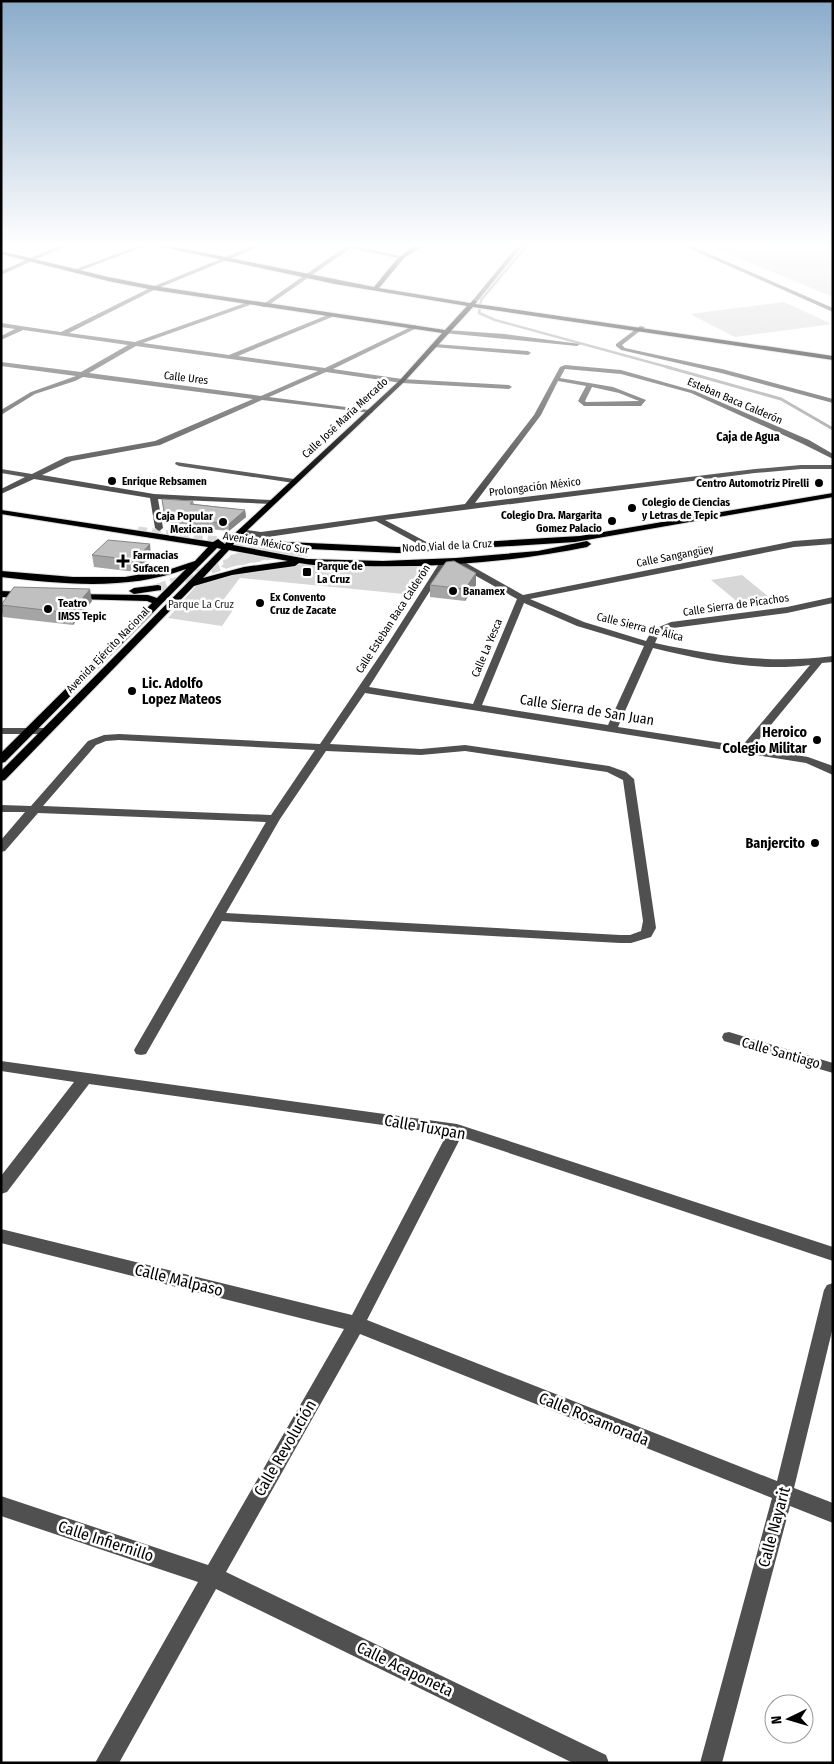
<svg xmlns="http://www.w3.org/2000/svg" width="834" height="1764" font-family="'Fira Sans Condensed',sans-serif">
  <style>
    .green { fill: #d7d7d7 }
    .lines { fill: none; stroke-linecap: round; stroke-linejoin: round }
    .stream-far1 { stroke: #9e9e9e; stroke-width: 2.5 }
    .stream { stroke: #9e9e9e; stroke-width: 3 }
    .major-tunnel { stroke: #d9d9d9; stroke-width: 9; stroke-dasharray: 9 5; stroke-linecap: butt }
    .major-casing { stroke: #dbdbdb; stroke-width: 2 }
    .minor { fill: #505050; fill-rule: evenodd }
    .major { fill: #000; fill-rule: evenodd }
    .wall { fill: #a5a5a5 }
    .shaded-wall { fill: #868686 }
    .building { fill: #c0c0c0; stroke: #868686 }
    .poi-dot { fill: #000; stroke: #fff; stroke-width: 2 }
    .labels { text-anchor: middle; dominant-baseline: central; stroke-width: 5; stroke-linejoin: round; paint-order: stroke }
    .far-street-label { font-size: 11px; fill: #000; stroke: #fff }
    .far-poi-label { font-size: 11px; font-weight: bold; fill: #000; stroke: #fff; text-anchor: start }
    .far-park-label { font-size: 11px; fill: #2e2e2e; stroke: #fff }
    .far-neighbourhood-label { font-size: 12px; font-weight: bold; fill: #000; stroke: #fff }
    .poi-label { font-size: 14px; font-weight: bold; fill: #000; stroke: #fff; text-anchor: end }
    .street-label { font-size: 14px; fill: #000; stroke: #fff }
    .near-street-label { font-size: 16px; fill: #000; stroke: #fff }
  </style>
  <rect width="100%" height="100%" fill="#fff"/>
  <!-- green -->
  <g class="green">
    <polygon points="833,243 833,297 704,244 716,243"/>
    <polygon points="784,302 832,324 735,337 690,314"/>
    <polygon points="240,544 308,548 304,553 309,557 277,553"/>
    <polygon points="246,551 274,558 225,568 221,567 231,555"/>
    <polygon points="329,563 428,565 414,595 240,578 217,608 233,610 222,626 168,618 203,578 251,567"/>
    <polygon points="742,575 775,602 745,608 711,580"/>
  </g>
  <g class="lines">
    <!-- stream-far1 -->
    <polyline class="stream-far1" points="529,243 481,300 479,313 495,320 671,368"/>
    <!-- stream -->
    <polyline class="stream" points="667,367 781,399 833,429"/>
    <!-- major-tunnel -->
    <g class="major-tunnel">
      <polyline points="138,531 300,551"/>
      <polyline points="158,588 232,562 277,554"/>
    </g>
    <defs>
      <g id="major">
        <path d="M144,243H155L374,287C388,271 405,243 428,243L404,258L379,288L470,303L474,300L477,302L475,304L484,305L833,356V360L473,307L404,382L239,538L287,542L398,547L580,536L833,493V497L575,542L398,553L287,548L235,542L233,545L307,559L383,561L456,558L538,551L587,541L591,544L587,547C513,562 436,568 360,566C340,566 319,567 299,563L295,566L232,575L194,586L5,780L1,781V771L221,549L217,548L5,762L1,763V753L152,603L147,601L74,599L71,598V594L148,595L157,598L186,569C128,591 61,584 1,577V571L73,577H125L171,569L195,561L208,547L1,514V510L213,542L218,539L225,544L227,541L224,539L225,537H231L400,380L442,333L154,290L108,281L1,254V251L108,277L154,286L445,330L467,306L335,284ZM229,550L288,561L244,567L203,578Z"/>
        <polygon points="158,585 161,586 161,590 134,594 129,591 134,588"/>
        <polygon points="1,591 24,592 29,595 24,598 1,597"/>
      </g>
    </defs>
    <!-- major casing -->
    <use href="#major" class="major-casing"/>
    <!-- minor -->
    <g class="minor">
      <polygon points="65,243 72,243 1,275 1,271"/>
      <polygon points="146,243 154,243 76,272 71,271"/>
      <path d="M260,243H268L156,289L69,333L135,342L248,302L250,305L143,343L229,355L330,314L332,317L238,356L325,368L415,325L417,328L333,369L402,379L509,385L512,387L509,389L402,383L326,372L269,397L369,410L373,412L371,413L262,400L160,445L72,461L42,475L154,494L271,500L275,502L271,504L158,499L163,528L159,531L155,528L150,498L34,479L1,494V489L25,477L1,473V469L32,474L66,457L155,441L253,399L83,377L75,381L35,394L1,415V410L31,392L76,376L1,366V362L81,372L128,345L23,330L1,340V336L15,329L1,327V323L61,332L152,287ZM136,346L318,371L261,396L89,373Z"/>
      <polygon points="329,243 349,245 357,243 354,246 405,257 402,259 351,248 266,307 262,307 262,305 345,247"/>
      <polygon points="520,243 525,243 476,303 472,303 472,301"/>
      <polygon points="677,243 719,243 691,246 833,308 833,312"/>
      <polygon points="640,326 645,327 622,345 625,348 722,369 833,399 833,403 721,373 621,350 616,346 616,344"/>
      <polygon points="446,330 505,334 580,344 577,346 444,333"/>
      <polygon points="435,344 528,351 531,353 528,355 433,347 432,346"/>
      <path d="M565,365L621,370L695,391L809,440L833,454V459L803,444L691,393L621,374L565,369L560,378L613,387L646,400L641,406H584L578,401L586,386L558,381L541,415L475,503L755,469L801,465H833V469H801L755,473L385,520L436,547V551L433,552L376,521L261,538L240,535L236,532L240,529L261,532L465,504L534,415L560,367ZM592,387L619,393L639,401L586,402L585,401Z"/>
      <polygon points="176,462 294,479 298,481 294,483 179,466 175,464"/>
      <path d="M833,538V544L794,547L530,599L584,622L646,641L652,630L671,622L787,607L833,597V603L787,613L673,628L659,634L655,643C715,656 772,664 833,656V662L822,663L752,748L808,757L833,766V775L806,763L365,693L330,744L421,749L465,745L609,766L626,772L634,779L655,921L656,928L651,937L631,943H620L222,921L146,1054L141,1055L136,1054L134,1050L266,822L38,813L5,851L1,852V840L25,812H1V805L31,806L88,741L104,735L119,734L320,744L389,642L442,559L449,561L369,687L473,704L517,599L453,563V559H459L523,595L794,541ZM524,603L577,626L644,646L608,725L482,705ZM653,648C703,660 758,672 810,665L742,746L618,727ZM119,740L315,750L271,815L43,806L96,745L106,741ZM326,751L421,755L465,751L607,772L623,780L643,921L641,931L630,935H620L226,913L280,819Z"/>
      <polygon points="1,728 47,728 52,731 47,734 1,734"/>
      <polygon points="729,1032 833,1063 833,1073 724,1041 722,1037 724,1033"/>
      <polygon points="1,1061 457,1124 833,1247 833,1261 461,1137 367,1320 777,1481 824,1290 827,1285 833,1283 833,1327 794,1488 833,1503 833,1523 790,1506 722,1763 700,1763 772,1498 360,1334 226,1572 606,1755 609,1763 573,1763 216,1589 119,1763 95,1763 198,1582 1,1516 1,1496 208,1565 344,1329 1,1243 1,1229 352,1315 447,1134 89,1084 7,1192 1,1194 1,1176 74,1082 1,1071"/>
    </g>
    <!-- major -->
    <use href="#major" class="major"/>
  </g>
  <!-- wall -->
  <g class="wall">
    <polygon points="162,499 193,501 194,504 245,510 246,517 229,531 199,528 199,526 169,523 165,520"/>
    <polygon points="92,555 151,556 136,572 94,567"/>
    <polygon points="476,573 476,585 465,601 430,597 430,585"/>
    <polygon points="92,601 73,625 3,617 1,607 1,604"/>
  </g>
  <!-- shaded-wall -->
  <g class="shaded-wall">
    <polygon points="245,510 246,517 229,531 229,524"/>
    <polygon points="150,544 151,556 136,572 135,560"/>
    <polygon points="476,573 476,585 465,601 465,589"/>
    <polygon points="90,589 92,601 73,625 71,613"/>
  </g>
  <!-- building -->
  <g class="building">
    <polygon points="162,499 193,501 190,504 245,510 229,524 198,520 200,518 168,515 164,512"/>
    <polygon points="108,540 150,544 135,560 92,555"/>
    <polygon points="454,561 476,573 465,589 430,585 446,562"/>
    <polygon points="14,587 90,589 71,613 1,605"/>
  </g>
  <!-- sky -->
  <linearGradient id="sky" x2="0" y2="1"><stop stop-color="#8aabca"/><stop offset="0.5" stop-color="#fff"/><stop offset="1" stop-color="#fff" stop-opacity="0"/></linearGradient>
  <rect width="834" height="490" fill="url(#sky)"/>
  <!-- markers -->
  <g class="poi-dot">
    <circle cx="112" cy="481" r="5"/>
    <circle cx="819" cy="483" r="5"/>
    <circle cx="632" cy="508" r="5"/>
    <circle cx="612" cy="521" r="5"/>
    <circle cx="223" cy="522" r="5"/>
    <path d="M120.5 553.5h5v5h5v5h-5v5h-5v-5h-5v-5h5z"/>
    <rect x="302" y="567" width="10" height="10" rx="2.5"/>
    <circle cx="453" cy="591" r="5"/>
    <circle cx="260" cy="603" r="5"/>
    <circle cx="48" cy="609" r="5"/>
    <circle cx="132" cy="691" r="5"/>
    <circle cx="817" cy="740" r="5"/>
    <circle cx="815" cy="843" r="5"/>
  </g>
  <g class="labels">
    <!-- far-street labels -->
    <g class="far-street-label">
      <text transform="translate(186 378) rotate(7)">Calle Ures</text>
      <text transform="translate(735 401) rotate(23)">Esteban Baca Calderón</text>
      <text transform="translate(345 418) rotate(-43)">Calle José María Mercado</text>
      <text transform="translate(535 487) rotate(-7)">Prolongación México</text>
      <text transform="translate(266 543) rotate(10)">Avenida México Sur</text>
      <text transform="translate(447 546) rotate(-3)">Nodo Vial de la Cruz</text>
      <text transform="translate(675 556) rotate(-11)">Calle Sangangüey</text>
      <text transform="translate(736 605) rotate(-8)">Calle Sierra de Picachos</text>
      <text transform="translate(393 619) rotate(-57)">Calle Esteban Baca Calderón</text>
      <text transform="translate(640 627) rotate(14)">Calle Sierra de Álica</text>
      <text transform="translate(487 648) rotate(-67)">Calle La Yesca</text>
      <text transform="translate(108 650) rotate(-46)">Avenida Ejército Nacional</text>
    </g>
    <!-- far-poi labels -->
    <g class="far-poi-label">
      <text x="122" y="481">Enrique Rebsamen</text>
      <text x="809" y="483" text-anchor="end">Centro Automotriz Pirelli</text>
      <text x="642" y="502">Colegio de Ciencias<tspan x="642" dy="13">y Letras de Tepic</tspan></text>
      <text x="602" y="515" text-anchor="end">Colegio Dra. Margarita<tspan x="602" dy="13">Gomez Palacio</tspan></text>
      <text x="213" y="516" text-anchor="end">Caja Popular<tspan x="213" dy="13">Mexicana</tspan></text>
      <text x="133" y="555">Farmacias<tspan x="133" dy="13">Sufacen</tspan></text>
      <text x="317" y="566">Parque de<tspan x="317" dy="13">La Cruz</tspan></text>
      <text x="463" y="591">Banamex</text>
      <text x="270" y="597">Ex Convento<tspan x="270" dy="13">Cruz de Zacate</tspan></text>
      <text x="58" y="603">Teatro<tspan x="58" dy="13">IMSS Tepic</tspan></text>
    </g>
    <!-- far-park labels -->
    <g class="far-park-label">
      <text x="201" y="604">Parque La Cruz</text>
    </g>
    <!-- far-neighbourhood labels -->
    <g class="far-neighbourhood-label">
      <text x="748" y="437">Caja de Agua</text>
    </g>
    <!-- poi labels -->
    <g class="poi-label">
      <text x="142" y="683" text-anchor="start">Lic. Adolfo<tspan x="142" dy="16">Lopez Mateos</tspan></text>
      <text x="807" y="732">Heroico<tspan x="807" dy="16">Colegio Militar</tspan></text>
      <text x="805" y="843">Banjercito</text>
    </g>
    <!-- street labels -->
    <g class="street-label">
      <text transform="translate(587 710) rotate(9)">Calle Sierra de San Juan</text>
      <text transform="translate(781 1053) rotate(16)">Calle Santiago</text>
    </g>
    <!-- near-street labels -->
    <g class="near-street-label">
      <text transform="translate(425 1127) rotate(10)">Calle Tuxpan</text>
      <text transform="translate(179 1280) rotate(14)">Calle Malpaso</text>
      <text transform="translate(594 1419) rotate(22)">Calle Rosamorada</text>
      <text transform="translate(285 1448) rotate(-60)">Calle Revolución</text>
      <text transform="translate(774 1527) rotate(-75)">Calle Nayarit</text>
      <text transform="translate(106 1541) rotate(18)">Calle Infiernillo</text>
      <text transform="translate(405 1669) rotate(26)">Calle Acaponeta</text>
    </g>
  </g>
  <!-- border -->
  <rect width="834" height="1764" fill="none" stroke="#000000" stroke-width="5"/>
  <!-- north arrow -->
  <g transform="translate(789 1719) rotate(265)"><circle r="24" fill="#ffffff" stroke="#999999"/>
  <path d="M0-4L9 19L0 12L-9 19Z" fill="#000000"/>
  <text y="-8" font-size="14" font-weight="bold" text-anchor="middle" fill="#000000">N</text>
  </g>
</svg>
